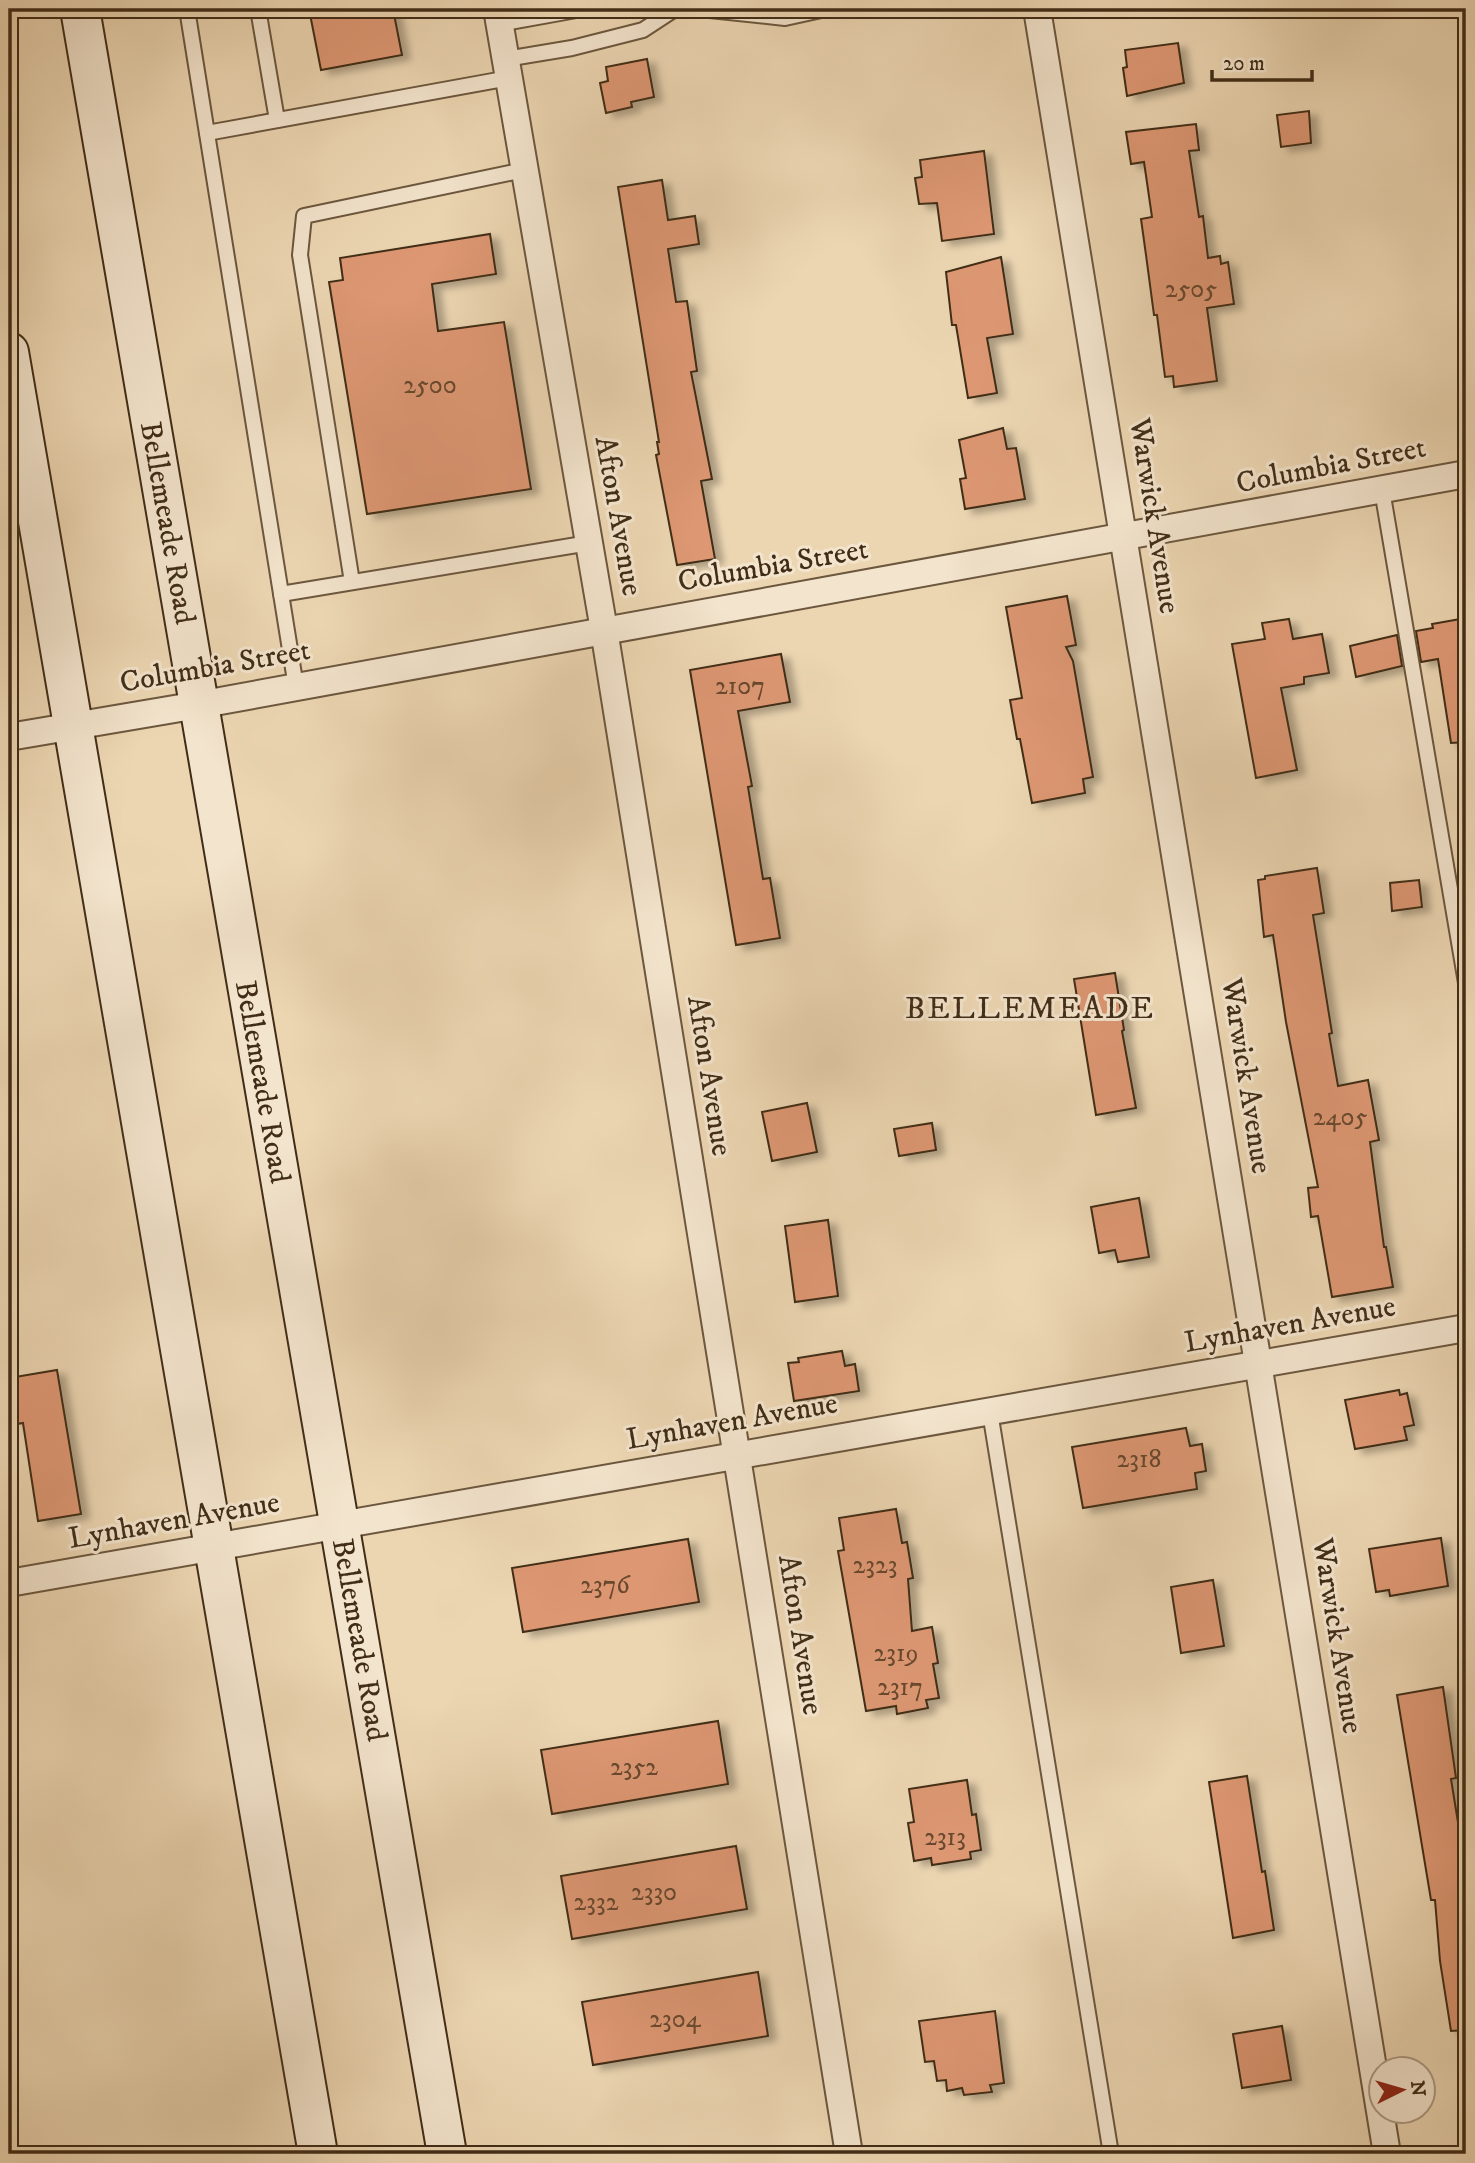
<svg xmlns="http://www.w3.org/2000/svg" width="1475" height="2163" font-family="'IM FELL DW Pica',serif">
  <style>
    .building { fill: #dd9773; stroke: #412d17; stroke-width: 2; filter: url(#shadow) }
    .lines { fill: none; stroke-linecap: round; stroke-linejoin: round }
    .lane-casing { stroke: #6c573e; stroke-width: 18 }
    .street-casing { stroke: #6c573e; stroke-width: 30 }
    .secondary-casing { stroke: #412d17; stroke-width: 42 }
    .lane { stroke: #f3e4cd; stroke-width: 14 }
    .street { stroke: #f3e4cd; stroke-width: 26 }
    .secondary { stroke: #f3e4cd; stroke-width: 38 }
    .labels { text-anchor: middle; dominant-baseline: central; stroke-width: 6; stroke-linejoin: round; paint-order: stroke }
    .number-label { font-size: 26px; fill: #68482e }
    .street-label { font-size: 30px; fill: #412d17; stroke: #f3e4cd }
    .neighbourhood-label { font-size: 32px; letter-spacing: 2px; fill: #412d17; stroke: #f3e4cd }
  </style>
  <defs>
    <filter id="shadow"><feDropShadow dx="8" dy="4.5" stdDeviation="3.5" flood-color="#0004"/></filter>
  </defs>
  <rect width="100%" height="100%" fill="#ecd6b2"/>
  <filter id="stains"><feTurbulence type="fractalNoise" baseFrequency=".00286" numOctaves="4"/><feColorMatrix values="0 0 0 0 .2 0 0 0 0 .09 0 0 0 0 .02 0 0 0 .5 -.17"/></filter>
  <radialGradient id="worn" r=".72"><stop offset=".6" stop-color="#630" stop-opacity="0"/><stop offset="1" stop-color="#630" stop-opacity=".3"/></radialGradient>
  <!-- building -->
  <g class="building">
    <polygon points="309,9 393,9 402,55 321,70"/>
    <polygon points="1178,43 1184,83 1127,96 1123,68 1127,67 1125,50"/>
    <polygon points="647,59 654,97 631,102 632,107 606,113 600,83 608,81 606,67"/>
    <polygon points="1309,111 1311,143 1281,147 1277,115"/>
    <polygon points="1196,124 1199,150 1189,151 1199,217 1203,216 1208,258 1220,256 1221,264 1228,262 1234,304 1207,308 1217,381 1174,387 1173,376 1165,377 1157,315 1154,315 1146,255 1141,219 1152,217 1144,162 1131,164 1126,132"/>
    <polygon points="984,151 994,234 942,241 937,203 919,204 915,178 922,177 920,160"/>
    <polygon points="662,180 668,220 695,216 699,244 668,249 676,302 687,301 697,371 691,372 712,479 701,481 715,559 677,565 656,455 659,454 657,442 659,442 618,187"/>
    <polygon points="490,234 496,274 432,284 438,331 504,322 531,489 367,514 329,282 343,280 340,258"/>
    <polygon points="1001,257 1013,334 987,338 997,393 968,398 956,325 952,325 946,272"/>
    <polygon points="1003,428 1007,449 1016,448 1025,499 965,509 960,479 966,478 959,440"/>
    <polygon points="1067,596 1076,645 1066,647 1073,661 1093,777 1083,779 1085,793 1032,803 1020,739 1017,739 1010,700 1022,698 1006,607"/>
    <polygon points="1466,618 1466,742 1451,743 1438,659 1421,662 1416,631 1433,628 1432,624"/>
    <polygon points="1289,619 1293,639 1322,634 1329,673 1304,677 1304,684 1281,688 1297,770 1256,778 1232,644 1265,639 1262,623"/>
    <polygon points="1397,635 1402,666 1356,677 1350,646"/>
    <polygon points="781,654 790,702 738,711 752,786 748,787 763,879 770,878 780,938 736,945 690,670"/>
    <polygon points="1317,868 1324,913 1313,915 1332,1033 1329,1034 1338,1086 1368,1080 1379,1140 1370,1142 1384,1247 1386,1247 1393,1287 1332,1297 1318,1216 1311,1217 1308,1188 1318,1187 1286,1022 1273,935 1264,937 1258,880 1265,879 1265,876"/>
    <polygon points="1419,880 1422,907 1392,911 1390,883"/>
    <polygon points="1115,973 1124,1030 1122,1031 1136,1108 1096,1115 1074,979"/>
    <polygon points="807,1103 817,1152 772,1161 762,1112"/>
    <polygon points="932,1123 936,1150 899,1156 894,1129"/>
    <polygon points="1139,1198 1149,1257 1118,1262 1115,1250 1099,1253 1091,1207"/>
    <polygon points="828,1220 838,1296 795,1302 785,1226"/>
    <polygon points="842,1351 845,1366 855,1364 859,1391 794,1401 788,1363 799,1362 798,1358"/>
    <polygon points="57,1370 81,1514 38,1521 23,1423 17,1424 9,1378"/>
    <polygon points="1399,1390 1400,1395 1407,1393 1414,1425 1404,1427 1407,1440 1355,1449 1345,1400"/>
    <polygon points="1186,1428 1190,1446 1202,1444 1206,1471 1195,1473 1197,1489 1083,1508 1072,1447"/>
    <polygon points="896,1509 902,1543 907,1542 913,1578 908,1579 912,1631 932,1627 938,1663 933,1664 939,1698 926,1700 928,1708 897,1714 896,1706 866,1711 838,1551 844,1550 839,1518"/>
    <polygon points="1441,1538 1448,1586 1390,1596 1389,1590 1376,1592 1369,1549"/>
    <polygon points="688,1539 699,1602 523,1632 512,1568"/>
    <polygon points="1213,1580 1224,1646 1181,1653 1171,1587"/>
    <polygon points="1443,1687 1456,1778 1451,1779 1466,1872 1466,2030 1451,2031 1440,1961 1435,1900 1431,1900 1397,1695"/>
    <polygon points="718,1721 728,1784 552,1814 541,1750"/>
    <polygon points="1247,1776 1262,1872 1265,1871 1274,1930 1233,1938 1209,1782"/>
    <polygon points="967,1780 972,1815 976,1814 981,1850 970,1852 971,1859 932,1865 931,1858 914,1861 908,1823 914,1822 909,1789"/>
    <polygon points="736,1846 747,1909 572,1939 561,1876"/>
    <polygon points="758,1972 768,2036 593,2065 582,2002"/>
    <polygon points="995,2011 1004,2083 990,2085 992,2092 964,2095 962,2088 947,2091 946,2080 937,2081 934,2061 925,2062 919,2021"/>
    <polygon points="1282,2026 1291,2080 1242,2088 1233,2034"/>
  </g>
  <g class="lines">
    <defs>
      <g id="lane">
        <polyline points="187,9 296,687"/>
        <polyline points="258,9 277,120"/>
        <polyline points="700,9 785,18 826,9"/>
        <polyline points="499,24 582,9"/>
        <polyline points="506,59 572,48 643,30 675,9"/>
        <polyline points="207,133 509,78"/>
        <polyline points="1382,490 1466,983"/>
        <polyline points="352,582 300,255 304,216 524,170"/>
        <polyline points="281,594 589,543"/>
        <polyline points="990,1412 1111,2154"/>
      </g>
      <g id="street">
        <polyline points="497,9 604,630 849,2154"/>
        <polyline points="1037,9 1387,2154"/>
        <polyline points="9,737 198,705 1466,474"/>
        <polyline points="9,1583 1466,1328"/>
      </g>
      <g id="secondary">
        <polyline points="80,9 447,2154"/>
        <polyline points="9,352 318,2154"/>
      </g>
    </defs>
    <!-- lane casing -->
    <use href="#lane" class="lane-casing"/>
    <!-- street casing -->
    <use href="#street" class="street-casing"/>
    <!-- secondary casing -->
    <use href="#secondary" class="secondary-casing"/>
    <!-- lane -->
    <use href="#lane" class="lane"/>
    <!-- street -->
    <use href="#street" class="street"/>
    <!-- secondary -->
    <use href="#secondary" class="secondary"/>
  </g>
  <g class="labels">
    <!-- number labels -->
    <g class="number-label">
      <text x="1191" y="289">2505</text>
      <text x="430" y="385">2500</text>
      <text x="740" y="686">2107</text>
      <text x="1340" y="1117">2405</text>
      <text x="1139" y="1459">2318</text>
      <text x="875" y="1565">2323</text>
      <text x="605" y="1585">2376</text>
      <text x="896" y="1653">2319</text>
      <text x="900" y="1687">2317</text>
      <text x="634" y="1767">2352</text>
      <text x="945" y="1837">2313</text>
      <text x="654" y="1892">2330</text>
      <text x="596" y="1902">2332</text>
      <text x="675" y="2019">2304</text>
    </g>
    <!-- street labels -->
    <g class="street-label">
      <text transform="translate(1331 466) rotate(-11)">Columbia Street</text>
      <text transform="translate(618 516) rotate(80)">Afton Avenue</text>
      <text transform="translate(1154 516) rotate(81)">Warwick Avenue</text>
      <text transform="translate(167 523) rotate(80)">Bellemeade Road</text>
      <text transform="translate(773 566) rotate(-10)">Columbia Street</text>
      <text transform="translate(215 667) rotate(-10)">Columbia Street</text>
      <text transform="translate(709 1076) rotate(81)">Afton Avenue</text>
      <text transform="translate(1246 1076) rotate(81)">Warwick Avenue</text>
      <text transform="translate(262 1082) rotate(80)">Bellemeade Road</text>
      <text transform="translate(1290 1325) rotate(-10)">Lynhaven Avenue</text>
      <text transform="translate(732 1422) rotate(-10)">Lynhaven Avenue</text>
      <text transform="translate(174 1521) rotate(-10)">Lynhaven Avenue</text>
      <text transform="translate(800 1635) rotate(81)">Afton Avenue</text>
      <text transform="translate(1337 1636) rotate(81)">Warwick Avenue</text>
      <text transform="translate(359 1640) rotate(80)">Bellemeade Road</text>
    </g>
    <!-- neighbourhood labels -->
    <g class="neighbourhood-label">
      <text x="1030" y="1009">BELLEMEADE</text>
    </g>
  </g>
  <!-- margin -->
  <rect width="1475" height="2163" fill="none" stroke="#ecd6b2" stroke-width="35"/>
  <rect x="10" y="10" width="1454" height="2142" fill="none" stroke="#412d17" stroke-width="3.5"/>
  <rect x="18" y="18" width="1440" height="2128" fill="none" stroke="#412d17" stroke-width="2"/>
  <!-- north arrow -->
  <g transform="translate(1402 2090) rotate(85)"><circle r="33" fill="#f3e4cd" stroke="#ac9b84" stroke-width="2"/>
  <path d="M0-5L12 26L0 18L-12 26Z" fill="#8f2418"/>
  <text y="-10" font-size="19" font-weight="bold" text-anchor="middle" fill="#412d17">N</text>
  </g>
  <!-- scale -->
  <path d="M1212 70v10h100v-10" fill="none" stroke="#412d17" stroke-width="3.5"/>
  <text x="1223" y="70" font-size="21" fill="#412d17" stroke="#f3e4cd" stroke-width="5" paint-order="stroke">20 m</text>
  <rect width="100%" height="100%" filter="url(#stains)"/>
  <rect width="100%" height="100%" fill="url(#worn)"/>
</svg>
